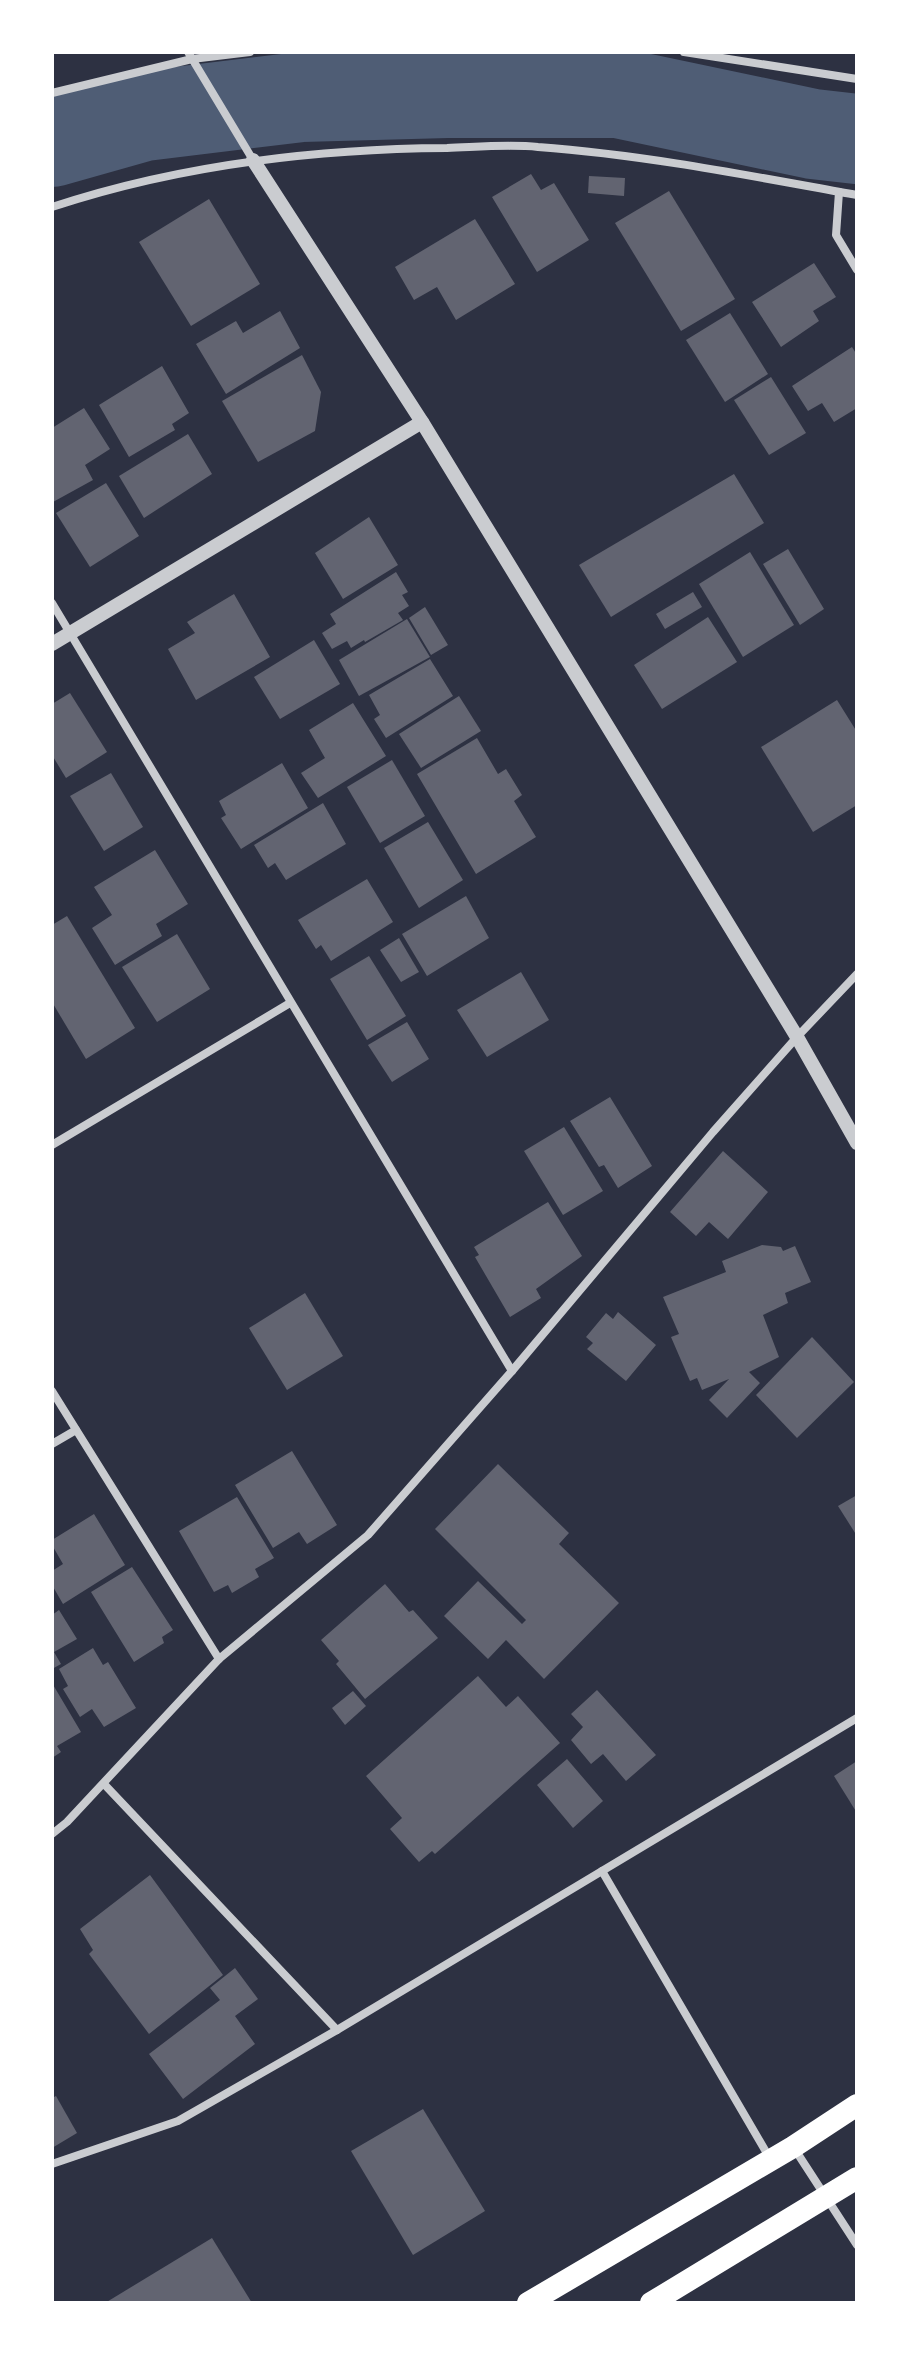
<svg xmlns="http://www.w3.org/2000/svg" width="909" height="2355" font-family="'Fira Sans Condensed',sans-serif">
  <style>
    .lines { fill: none; stroke-linecap: round; stroke-linejoin: round }
    .river { stroke: #4f5d75; stroke-width: 90 }
    .building { fill: #626471 }
    .minor { stroke: #caccd0; stroke-width: 8 }
    .tertiary { stroke: #caccd0; stroke-width: 14 }
    .trunk { stroke: #fff; stroke-width: 22 }
  </style>
  <rect width="100%" height="100%" fill="#2d3142"/>
  <g class="lines">
    <!-- river -->
    <polyline class="river" points="52,142 144,116 301,97 447,93 618,93 813,134 857,139"/>
  </g>
  <!-- building -->
  <g class="building">
    <polygon points="531,174 541,190 554,183 589,240 537,272 492,197"/>
    <polygon points="589,176 625,178 624,196 588,193"/>
    <polygon points="669,191 735,299 681,331 615,223"/>
    <polygon points="209,199 260,284 191,326 139,242"/>
    <polygon points="475,219 515,284 456,320 437,287 414,300 395,267"/>
    <polygon points="814,263 836,297 813,311 819,321 781,347 752,302"/>
    <polygon points="280,311 300,348 226,394 196,344 236,321 243,333"/>
    <polygon points="730,313 768,374 725,402 686,340"/>
    <polygon points="852,347 857,355 857,408 834,422 822,403 808,411 792,386"/>
    <polygon points="302,355 321,392 315,431 258,462 222,401"/>
    <polygon points="162,366 189,413 172,424 175,430 129,457 99,405"/>
    <polygon points="771,377 806,433 769,455 734,400"/>
    <polygon points="84,408 110,449 85,465 93,480 53,502 52,428"/>
    <polygon points="188,434 212,474 144,518 119,476"/>
    <polygon points="734,474 764,523 611,617 579,565"/>
    <polygon points="106,483 139,536 90,567 56,513"/>
    <polygon points="369,517 398,565 343,599 315,553"/>
    <polygon points="788,549 824,609 800,625 763,564"/>
    <polygon points="750,552 794,625 743,657 699,584"/>
    <polygon points="396,572 408,592 402,595 409,606 398,613 403,620 365,642 364,640 351,648 347,641 332,649 322,633 336,624 330,614"/>
    <polygon points="693,592 702,607 665,629 656,614"/>
    <polygon points="234,594 270,657 196,700 168,649 195,633 187,622"/>
    <polygon points="425,607 448,645 431,655 409,618"/>
    <polygon points="708,617 737,662 662,709 634,665"/>
    <polygon points="407,619 430,657 359,696 339,660"/>
    <polygon points="314,640 340,684 280,719 254,677"/>
    <polygon points="430,659 453,696 386,738 374,719 380,715 369,695"/>
    <polygon points="70,693 107,752 66,778 52,755 52,704"/>
    <polygon points="459,696 481,731 421,768 399,734"/>
    <polygon points="837,700 857,732 857,805 813,832 761,747"/>
    <polygon points="353,703 386,756 318,798 301,773 325,758 309,730"/>
    <polygon points="477,738 498,774 506,769 522,795 514,801 536,837 476,874 417,774"/>
    <polygon points="392,760 425,816 380,843 347,787"/>
    <polygon points="282,763 308,808 241,849 221,818 226,815 219,801"/>
    <polygon points="111,773 143,827 104,851 70,796"/>
    <polygon points="323,803 346,844 286,880 275,863 268,868 254,845"/>
    <polygon points="428,822 463,880 419,908 384,848"/>
    <polygon points="155,850 188,904 156,924 162,936 115,965 92,928 112,915 94,887"/>
    <polygon points="367,879 393,922 331,961 321,945 316,949 298,920"/>
    <polygon points="466,896 489,938 427,976 402,934"/>
    <polygon points="67,916 135,1028 86,1059 52,1002 52,925"/>
    <polygon points="177,934 210,989 157,1022 122,967"/>
    <polygon points="399,938 419,972 401,982 380,950"/>
    <polygon points="369,956 406,1016 367,1040 330,979"/>
    <polygon points="521,972 549,1020 487,1057 457,1010"/>
    <polygon points="407,1022 429,1059 392,1082 368,1045"/>
    <polygon points="610,1097 652,1166 618,1188 604,1165 599,1167 570,1121"/>
    <polygon points="564,1127 603,1191 563,1215 524,1151"/>
    <polygon points="723,1151 768,1192 728,1239 709,1222 696,1236 670,1212"/>
    <polygon points="548,1202 582,1256 536,1289 541,1298 510,1317 475,1257 479,1255 474,1247"/>
    <polygon points="762,1245 781,1247 783,1251 795,1246 811,1282 785,1293 788,1303 763,1315 779,1357 749,1372 760,1383 727,1418 709,1400 729,1379 702,1390 697,1378 690,1381 671,1337 679,1334 663,1297 726,1272 722,1261"/>
    <polygon points="305,1293 343,1356 287,1390 249,1328"/>
    <polygon points="618,1312 656,1345 626,1381 587,1349 593,1343 586,1337 606,1313 613,1319"/>
    <polygon points="812,1337 854,1382 797,1438 756,1395"/>
    <polygon points="292,1451 337,1525 307,1544 299,1532 273,1548 235,1485"/>
    <polygon points="498,1464 569,1533 559,1544 619,1603 544,1679 506,1640 488,1659 444,1616 478,1581 522,1624 526,1620 435,1529"/>
    <polygon points="857,1495 857,1536 838,1506"/>
    <polygon points="237,1497 274,1558 255,1569 259,1577 232,1593 228,1585 214,1592 179,1531"/>
    <polygon points="94,1514 125,1565 63,1604 52,1585 52,1571 63,1564 52,1545 52,1540"/>
    <polygon points="132,1567 173,1630 162,1637 164,1643 134,1662 91,1592"/>
    <polygon points="385,1584 409,1612 413,1610 438,1638 365,1699 336,1664 339,1661 321,1640"/>
    <polygon points="59,1610 77,1639 54,1652 61,1664 52,1669 52,1615"/>
    <polygon points="93,1648 103,1665 108,1662 136,1708 104,1727 92,1709 80,1717 63,1689 68,1686 59,1669"/>
    <polygon points="478,1676 506,1707 518,1696 560,1743 435,1854 432,1851 419,1862 390,1829 402,1818 366,1776"/>
    <polygon points="52,1683 81,1732 57,1746 61,1752 52,1758"/>
    <polygon points="597,1690 656,1755 626,1781 603,1754 591,1764 571,1740 583,1727 571,1714"/>
    <polygon points="353,1691 366,1706 345,1725 332,1708"/>
    <polygon points="567,1759 603,1801 573,1828 537,1785"/>
    <polygon points="857,1761 857,1813 834,1776"/>
    <polygon points="150,1875 223,1975 149,2034 89,1954 93,1950 80,1929"/>
    <polygon points="235,1968 258,1999 235,2016 255,2044 183,2099 149,2054 220,2000 210,1988"/>
    <polygon points="56,2096 77,2133 52,2148 52,2098"/>
    <polygon points="423,2109 485,2211 413,2255 351,2151"/>
    <polygon points="212,2238 252,2303 105,2303"/>
  </g>
  <g class="lines">
    <!-- minor -->
    <g class="minor">
      <polyline points="188,52 253,160"/>
      <polyline points="684,52 857,79"/>
      <polyline points="52,93 192,59 250,52"/>
      <polyline points="839,192 836,235 857,270"/>
      <path d="M52,207C179,165 314,149 447,148C477,147 509,144 538,147C646,155 751,176 857,195"/>
      <polyline points="52,603 512,1371"/>
      <polyline points="52,1145 290,1003"/>
      <polyline points="52,1391 219,1659"/>
      <polyline points="52,1444 76,1430"/>
      <polyline points="104,1784 337,2030"/>
      <polyline points="52,1834 67,1822 219,1659 368,1535 512,1371 713,1132 797,1037 857,974"/>
      <polyline points="602,1871 769,2157"/>
      <polyline points="794,2148 857,2245"/>
      <polyline points="52,2164 178,2121 337,2030 857,1718"/>
    </g>
    <!-- tertiary -->
    <g class="tertiary">
      <polyline points="253,160 422,422 797,1037 857,1143"/>
      <polyline points="52,644 422,422"/>
    </g>
    <!-- trunk -->
    <g class="trunk">
      <polyline points="528,2303 793,2147 857,2105"/>
      <polyline points="651,2303 857,2178"/>
    </g>
  </g>
  <!-- border -->
  <rect width="909" height="2355" fill="none" stroke="#ffffff" stroke-width="108"/>
</svg>
